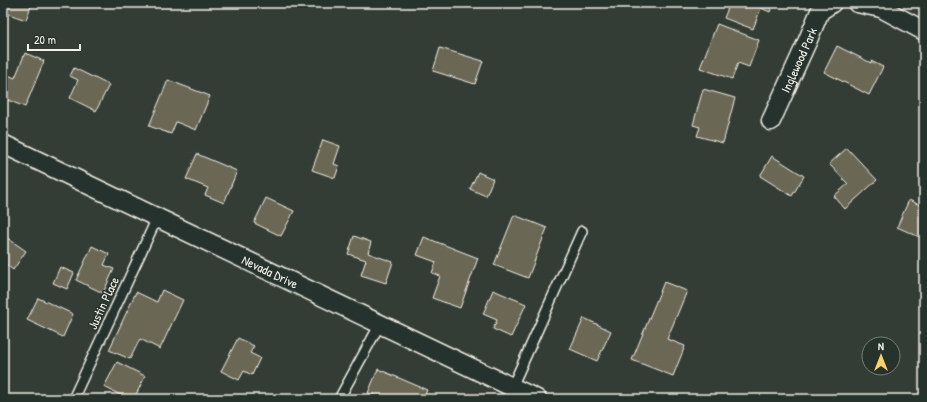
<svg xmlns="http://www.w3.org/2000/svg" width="927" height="402" font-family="'Patrick Hand',sans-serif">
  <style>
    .building { fill: #6b6754; stroke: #f4f1e8 }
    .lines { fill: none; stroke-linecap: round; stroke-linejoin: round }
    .service-casing { stroke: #f4f1e8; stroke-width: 12 }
    .minor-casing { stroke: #f4f1e8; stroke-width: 21 }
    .service { stroke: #26332d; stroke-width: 9 }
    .minor { stroke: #26332d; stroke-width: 18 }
    .labels { text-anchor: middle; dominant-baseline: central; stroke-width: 3; stroke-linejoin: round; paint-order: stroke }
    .street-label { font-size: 13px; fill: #f4f1e8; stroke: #26332d }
  </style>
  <rect width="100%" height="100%" fill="#343d35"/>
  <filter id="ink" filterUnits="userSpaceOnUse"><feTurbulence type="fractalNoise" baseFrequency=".025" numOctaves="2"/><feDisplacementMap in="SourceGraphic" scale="8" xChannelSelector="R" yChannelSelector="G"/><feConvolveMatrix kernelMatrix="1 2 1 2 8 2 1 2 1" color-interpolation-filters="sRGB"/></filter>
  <g filter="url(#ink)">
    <!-- building -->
    <g class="building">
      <polygon points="3,3 32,3 26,20 3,12"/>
      <polygon points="730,3 773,3 770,12 761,8 753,29 724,18"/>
      <polygon points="717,24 759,40 749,67 738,63 732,79 700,68"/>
      <polygon points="837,46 871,63 871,61 883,67 869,95 824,72"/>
      <polygon points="440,48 483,61 475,84 433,71"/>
      <polygon points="25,53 44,61 25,107 3,98 3,73 15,78"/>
      <polygon points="74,68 109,85 96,111 70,98 78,80 70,76"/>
      <polygon points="168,80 210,96 196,130 176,122 171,134 149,126"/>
      <polygon points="703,89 735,98 723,143 697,136 700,127 693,125"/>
      <polygon points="323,140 340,146 334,164 339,166 335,178 312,170"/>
      <polygon points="847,148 877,180 845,209 834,196 848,184 829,164"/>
      <polygon points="197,154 237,171 224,203 205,195 208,188 186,179"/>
      <polygon points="772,156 804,176 792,196 760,176"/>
      <polygon points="478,172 493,179 486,196 470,189"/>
      <polygon points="266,198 294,211 281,236 254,223"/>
      <polygon points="909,200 924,207 924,239 897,227"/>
      <polygon points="514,215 547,228 528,278 494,265"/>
      <polygon points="3,235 26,251 13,270 3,262"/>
      <polygon points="354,236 371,242 368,253 393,262 386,283 361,275 366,260 348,254"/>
      <polygon points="424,237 478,258 460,308 432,298 440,276 432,273 436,262 417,255"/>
      <polygon points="92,246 109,254 104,265 114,269 103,293 76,280"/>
      <polygon points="60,267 74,273 67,289 53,283"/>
      <polygon points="664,282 687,291 667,339 685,346 673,376 632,360"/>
      <polygon points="162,290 183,300 160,349 140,339 130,359 109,350 136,292 157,302"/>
      <polygon points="493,290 526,304 511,337 493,329 497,320 483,314"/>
      <polygon points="38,298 73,314 63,337 27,320"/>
      <polygon points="584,318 611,331 597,361 570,349"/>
      <polygon points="238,338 254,346 250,353 260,358 252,375 244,371 239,380 221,371"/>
      <polygon points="117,362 145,376 134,399 129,399 104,387"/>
      <polygon points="378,369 427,390 423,399 383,399 368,393"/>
    </g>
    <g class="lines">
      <defs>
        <g id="service">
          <polyline points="512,387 582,231"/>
          <polyline points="73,399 157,218"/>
          <polyline points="339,399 380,324"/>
        </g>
        <g id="minor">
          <polyline points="857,3 881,8 924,31"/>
          <path id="s1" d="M771,121L807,42L820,11L832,3"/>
          <path id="s2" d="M3,144L537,399"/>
        </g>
      </defs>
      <!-- service casing -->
      <use href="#service" class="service-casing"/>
      <!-- minor casing -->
      <use href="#minor" class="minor-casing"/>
      <!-- service -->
      <use href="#service" class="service"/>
      <!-- minor -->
      <use href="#minor" class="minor"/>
    </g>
  </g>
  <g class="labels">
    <!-- street labels -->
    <g class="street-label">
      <text stroke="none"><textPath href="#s1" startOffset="67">Inglewood Park</textPath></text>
      <text stroke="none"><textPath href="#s2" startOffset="296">Nevada Drive</textPath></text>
      <text transform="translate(103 303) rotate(-65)">Justin Place</text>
    </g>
  </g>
  <!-- margin -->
  <rect width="927" height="402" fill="none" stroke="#26332d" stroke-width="16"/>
  <rect x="8" y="8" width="911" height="386" fill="none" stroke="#f4f1e8" stroke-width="1.5" filter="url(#ink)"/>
  <!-- north arrow -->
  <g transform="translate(881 356)"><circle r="19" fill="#26332d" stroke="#787f78"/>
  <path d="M0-3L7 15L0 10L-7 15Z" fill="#ffd166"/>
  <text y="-6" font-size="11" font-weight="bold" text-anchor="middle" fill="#f4f1e8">N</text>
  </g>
  <!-- scale -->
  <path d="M28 44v6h52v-6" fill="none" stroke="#f4f1e8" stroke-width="2"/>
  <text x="34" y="44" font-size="12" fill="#f4f1e8" stroke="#26332d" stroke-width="3" paint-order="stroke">20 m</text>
</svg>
